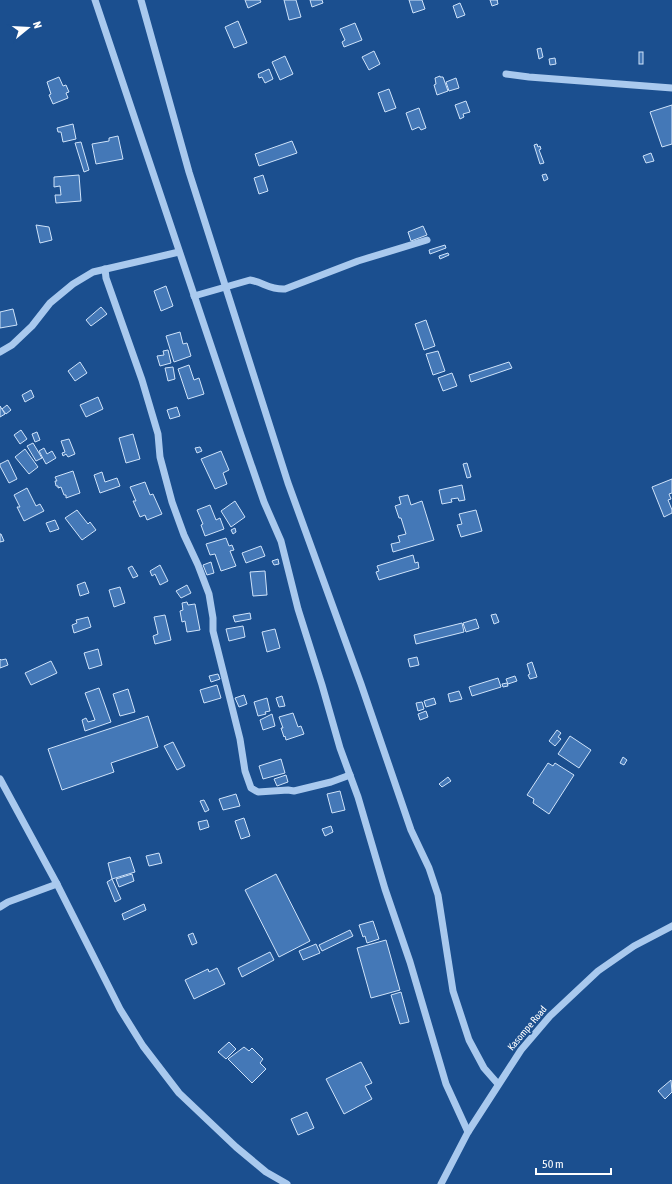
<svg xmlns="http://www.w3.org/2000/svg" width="672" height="1184" font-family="'Asap Condensed',sans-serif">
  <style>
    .building { fill: #4478b7; stroke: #cfe3fa }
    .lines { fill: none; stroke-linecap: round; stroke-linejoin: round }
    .minor { stroke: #a9c9ee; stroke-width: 7 }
    .labels { text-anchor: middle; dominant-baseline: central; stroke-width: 4; stroke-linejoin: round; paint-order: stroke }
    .street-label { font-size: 10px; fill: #fff; stroke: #1b4f8f }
  </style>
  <rect width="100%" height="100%" fill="#1b4f8f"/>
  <!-- building -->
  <g class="building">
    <polygon points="245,0 260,0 261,2 248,8"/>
    <polygon points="284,0 296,0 301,17 289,20"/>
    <polygon points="310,0 322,0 323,3 312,7"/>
    <polygon points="409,0 422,0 425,9 413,13"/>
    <polygon points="490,0 498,0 497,0 498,4 492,6"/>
    <polygon points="460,3 465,15 457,18 453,6"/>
    <polygon points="238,21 247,43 234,48 225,27"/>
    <polygon points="355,23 362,40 344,47 342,42 345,40 340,29"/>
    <polygon points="541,48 543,57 539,59 537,49"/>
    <polygon points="374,51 380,64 369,70 362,57"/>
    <rect x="639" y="52" width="4" height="12"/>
    <polygon points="285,56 293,74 280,80 272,62"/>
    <polygon points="555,58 556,64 550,65 549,59"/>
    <polygon points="269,69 273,79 265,83 262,77 259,78 258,74"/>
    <polygon points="440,76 440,77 443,77 448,91 437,95 434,85 436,84 435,78"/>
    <polygon points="59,77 63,86 66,85 69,92 66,93 68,98 53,104 49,95 51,94 47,82"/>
    <polygon points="456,78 459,88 449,91 446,82"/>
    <polygon points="389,89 396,108 385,112 378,93"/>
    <polygon points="466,101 470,112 463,114 464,117 460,119 455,105"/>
    <polygon points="672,105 672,144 662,147 650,112"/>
    <polygon points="419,108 426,128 421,130 419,127 412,130 406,113"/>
    <polygon points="73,124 76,139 63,142 61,132 58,132 57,128"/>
    <polygon points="118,136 123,159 96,164 92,144 109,141 109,138"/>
    <polygon points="292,141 297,153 259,166 255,154"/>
    <polygon points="81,142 89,170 84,172 75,143"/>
    <polygon points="537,144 538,147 540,146 541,149 539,150 544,163 540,164 534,145"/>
    <polygon points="651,153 654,161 646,163 643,156"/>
    <polygon points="546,174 548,179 544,181 542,175"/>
    <polygon points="79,175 81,201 56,203 55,195 61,195 60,186 54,187 54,177"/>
    <polygon points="263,175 268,191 259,194 254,178"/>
    <polygon points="36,225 49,227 52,240 40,243"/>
    <polygon points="423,226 427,235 411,241 408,232"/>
    <polygon points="445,245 446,248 430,254 429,250"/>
    <polygon points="448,253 449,255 440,259 439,256"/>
    <polygon points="166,286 173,306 161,311 154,291"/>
    <polygon points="101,307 107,314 91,326 86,320"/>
    <polygon points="13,309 17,325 0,328 0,312"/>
    <polygon points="426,320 435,346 424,350 415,324"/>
    <polygon points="180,332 183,344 187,343 191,356 174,362 166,336"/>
    <polygon points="168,350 171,363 160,366 157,356 164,355 163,351"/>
    <polygon points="438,351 445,371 433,375 426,354"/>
    <polygon points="80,362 87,373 75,381 68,371"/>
    <polygon points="509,362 512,368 471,382 469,375"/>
    <polygon points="189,365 194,380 199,378 204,394 188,399 178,369"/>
    <polygon points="173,367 175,379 168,381 165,368"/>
    <polygon points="452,373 457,386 443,391 438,378"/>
    <polygon points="31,390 34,397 25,402 22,395"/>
    <polygon points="98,397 103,409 86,417 80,405"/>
    <polygon points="7,405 11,410 6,414 2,409"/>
    <polygon points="0,406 5,414 0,417"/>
    <polygon points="177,407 180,416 170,419 167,410"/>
    <polygon points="21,430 27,439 20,444 14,435"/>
    <polygon points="37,432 40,440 35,442 32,434"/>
    <polygon points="133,434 140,459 126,463 119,438"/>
    <polygon points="69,439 75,454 68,457 66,454 63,456 62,453 65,452 61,441"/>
    <polygon points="33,443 42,458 36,461 27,446"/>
    <polygon points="200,447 202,451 197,453 195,448"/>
    <polygon points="44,448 47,454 52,451 56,458 46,464 39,451"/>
    <polygon points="25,449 38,467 29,474 15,457"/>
    <polygon points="221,451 229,470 223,473 227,484 215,489 201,459"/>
    <polygon points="8,460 17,479 9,483 0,466 0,464"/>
    <polygon points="467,463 471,477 467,478 463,464"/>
    <polygon points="73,471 80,493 66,498 66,495 64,495 61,487 58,488 58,486 56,486 55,481 57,481 55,477"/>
    <polygon points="102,472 105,482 117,478 120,486 100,493 94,475"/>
    <polygon points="672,479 672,493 669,494 671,499 668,500 672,510 672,513 664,517 652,487"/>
    <polygon points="145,482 150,495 153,494 162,514 147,520 145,515 140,517 133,501 136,501 130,487"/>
    <polygon points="462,485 465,500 459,501 458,498 451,499 452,502 442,504 439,490"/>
    <polygon points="27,488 36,506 40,504 44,511 24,521 17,507 20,507 14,495"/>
    <polygon points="408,495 411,505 422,501 434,540 393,552 391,544 400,542 398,536 406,534 401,518 399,518 395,506 401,504 399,497"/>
    <polygon points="235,501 245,517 231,527 221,511"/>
    <polygon points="210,505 216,520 220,518 224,529 205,536 201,525 203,524 197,510"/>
    <polygon points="77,510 88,524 90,522 96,530 82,540 65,518"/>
    <polygon points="476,510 482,531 461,537 457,525 462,524 459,514"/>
    <polygon points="55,520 59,529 50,532 46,523"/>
    <polygon points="235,528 236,532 233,534 231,530"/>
    <polygon points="0,534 1,534 4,541 0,542"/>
    <polygon points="226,538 229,546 232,545 234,550 230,551 236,566 221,571 215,554 210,555 206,544"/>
    <polygon points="261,546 265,556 246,563 242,553"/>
    <polygon points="413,555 415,563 418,562 419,568 379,580 376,572 379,571 377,566"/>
    <polygon points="278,559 279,564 274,565 272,561"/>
    <polygon points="211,562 214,573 207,575 203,565"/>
    <polygon points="160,565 168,581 160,585 155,574 152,576 150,571"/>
    <polygon points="132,566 138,576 133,578 128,568"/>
    <polygon points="265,571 267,595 253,596 250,572"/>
    <polygon points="85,582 89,593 80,596 77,585"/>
    <polygon points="187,585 191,593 181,598 176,591"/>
    <polygon points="120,587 125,603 114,607 109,590"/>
    <polygon points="187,602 188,605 195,604 200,630 187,632 185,621 182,622 180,611 183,610 182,603"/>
    <polygon points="250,613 251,619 235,622 233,616"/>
    <polygon points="496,614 499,622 494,624 491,615"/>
    <polygon points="165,615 171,640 155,644 153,636 158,634 154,617"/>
    <polygon points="88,617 91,627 74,633 72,625 77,623 76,620"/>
    <polygon points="476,619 479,628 466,632 463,623"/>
    <polygon points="462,623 464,632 416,644 414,635"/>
    <polygon points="243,626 245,637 229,641 226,629"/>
    <polygon points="275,629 280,648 267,652 262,632"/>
    <polygon points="98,649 102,665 89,669 84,653"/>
    <polygon points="417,657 419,665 410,667 408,659"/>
    <polygon points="0,659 1,660 6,659 8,665 0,668"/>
    <polygon points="51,661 57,673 31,685 25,673"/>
    <polygon points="532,662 537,677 530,679 528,675 530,674 527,664"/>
    <polygon points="218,674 220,679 211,682 209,676"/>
    <polygon points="515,676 517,681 508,684 506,679"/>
    <polygon points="498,678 501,687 472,696 469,687"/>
    <polygon points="507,683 508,686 503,687 502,684"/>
    <polygon points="217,685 221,698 204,703 200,690"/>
    <polygon points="99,688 111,722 85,731 82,720 86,718 88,722 95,720 85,693"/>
    <polygon points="128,689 135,712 120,716 113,694"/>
    <polygon points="459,691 462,699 450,702 448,694"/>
    <polygon points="244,695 247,704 239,707 235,698"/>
    <polygon points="282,696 285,706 279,707 276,698"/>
    <polygon points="267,698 270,711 265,712 266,714 258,716 254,702"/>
    <polygon points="434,698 436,704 426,707 424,701"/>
    <polygon points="422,702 424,709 418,711 416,703"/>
    <polygon points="426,711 428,717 420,720 418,714"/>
    <polygon points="293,713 298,727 301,726 304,734 286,740 285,736 284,737 281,728 283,728 279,717"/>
    <polygon points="272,714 275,726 263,730 260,720"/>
    <polygon points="148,716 158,747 111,763 114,772 62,790 48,749"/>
    <polygon points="557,730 561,733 558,737 561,739 555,746 549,741"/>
    <polygon points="570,736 591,750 579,768 558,754"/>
    <polygon points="173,742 185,766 177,770 164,746"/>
    <polygon points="623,757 627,760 624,765 620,763"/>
    <polygon points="281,759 285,773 263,779 259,766"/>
    <polygon points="548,763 553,766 555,763 574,775 549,814 533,803 534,799 527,795"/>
    <polygon points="286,775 288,782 277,786 274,779"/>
    <polygon points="448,777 451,781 442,787 439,784"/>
    <polygon points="340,791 345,810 332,813 327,794"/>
    <polygon points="236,794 240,806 223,810 219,799"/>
    <polygon points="204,800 209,810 205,812 200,801"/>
    <polygon points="244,818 250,836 241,839 235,821"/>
    <polygon points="207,820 209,827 200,830 198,822"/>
    <polygon points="331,826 333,832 325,836 322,829"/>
    <polygon points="159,853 162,863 149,866 146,856"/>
    <polygon points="130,857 135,872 112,879 108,863"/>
    <polygon points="132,874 134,881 119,887 116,879"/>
    <polygon points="276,874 310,941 279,957 245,890"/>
    <polygon points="112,879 121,899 115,902 107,882"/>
    <polygon points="144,904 146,910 124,920 122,914"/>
    <polygon points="373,921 379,939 367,943 365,936 363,937 359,925"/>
    <polygon points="350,930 353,936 322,951 319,945"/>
    <polygon points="193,933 197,943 192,945 188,935"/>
    <polygon points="386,940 400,990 371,998 357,948"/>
    <polygon points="316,944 320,953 303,960 299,951"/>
    <polygon points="270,952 274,960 242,977 238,968"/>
    <polygon points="217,968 225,984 194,999 185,980 208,969 209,972"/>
    <polygon points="401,992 409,1022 400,1024 391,995"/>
    <polygon points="229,1042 236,1049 226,1059 218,1052"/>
    <polygon points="244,1047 249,1051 252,1048 263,1059 260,1063 266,1069 252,1083 228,1059"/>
    <polygon points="361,1062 372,1083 365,1086 372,1099 344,1114 326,1079"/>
    <polygon points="671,1080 672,1092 665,1099 658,1091"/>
    <polygon points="307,1112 314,1128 298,1135 291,1119"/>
  </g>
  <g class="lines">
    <!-- minor -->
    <g class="minor">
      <polyline points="95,0 241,435 264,502 281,541 298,609 322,685 340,748 358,797 385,889 410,962 446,1084 468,1132"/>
      <polyline points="141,0 189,172 288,483 361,684 411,830 429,868 438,895 453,991 469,1040 484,1068 498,1084"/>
      <polyline points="506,74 529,77 672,88"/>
      <polyline points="105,269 106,278 142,380 158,434 160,457 172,502 184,535 198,565 209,594 213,618 213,631 240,739 245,771 251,788 258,792 288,790 294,791 331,782 350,775"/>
      <path d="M194,296L250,280C263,282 270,290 285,289L358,261L427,240"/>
      <polyline points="0,352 12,345 32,326 50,303 73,284 93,272 179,252"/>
      <polyline points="0,779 57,884 120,1009 143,1046 179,1093 236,1147 266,1172 287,1184"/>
      <polyline points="0,907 8,902 57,884"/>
      <polyline points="441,1184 468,1132 521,1050 550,1016 598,971 634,946 672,926"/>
    </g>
  </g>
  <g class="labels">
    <!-- street labels -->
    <g class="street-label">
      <text transform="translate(527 1028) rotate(-50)">Kasompe Road</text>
    </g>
  </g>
  <!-- north arrow -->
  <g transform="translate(28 28) rotate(72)" stroke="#1b4f8f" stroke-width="3" paint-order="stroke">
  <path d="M0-3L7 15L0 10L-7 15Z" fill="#ffffff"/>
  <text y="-6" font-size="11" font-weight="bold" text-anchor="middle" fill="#ffffff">N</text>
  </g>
  <!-- scale -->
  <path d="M536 1168v6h75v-6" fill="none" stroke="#ffffff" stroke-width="2"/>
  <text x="542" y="1168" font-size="12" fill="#ffffff" stroke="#1b4f8f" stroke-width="3" paint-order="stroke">50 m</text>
</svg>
